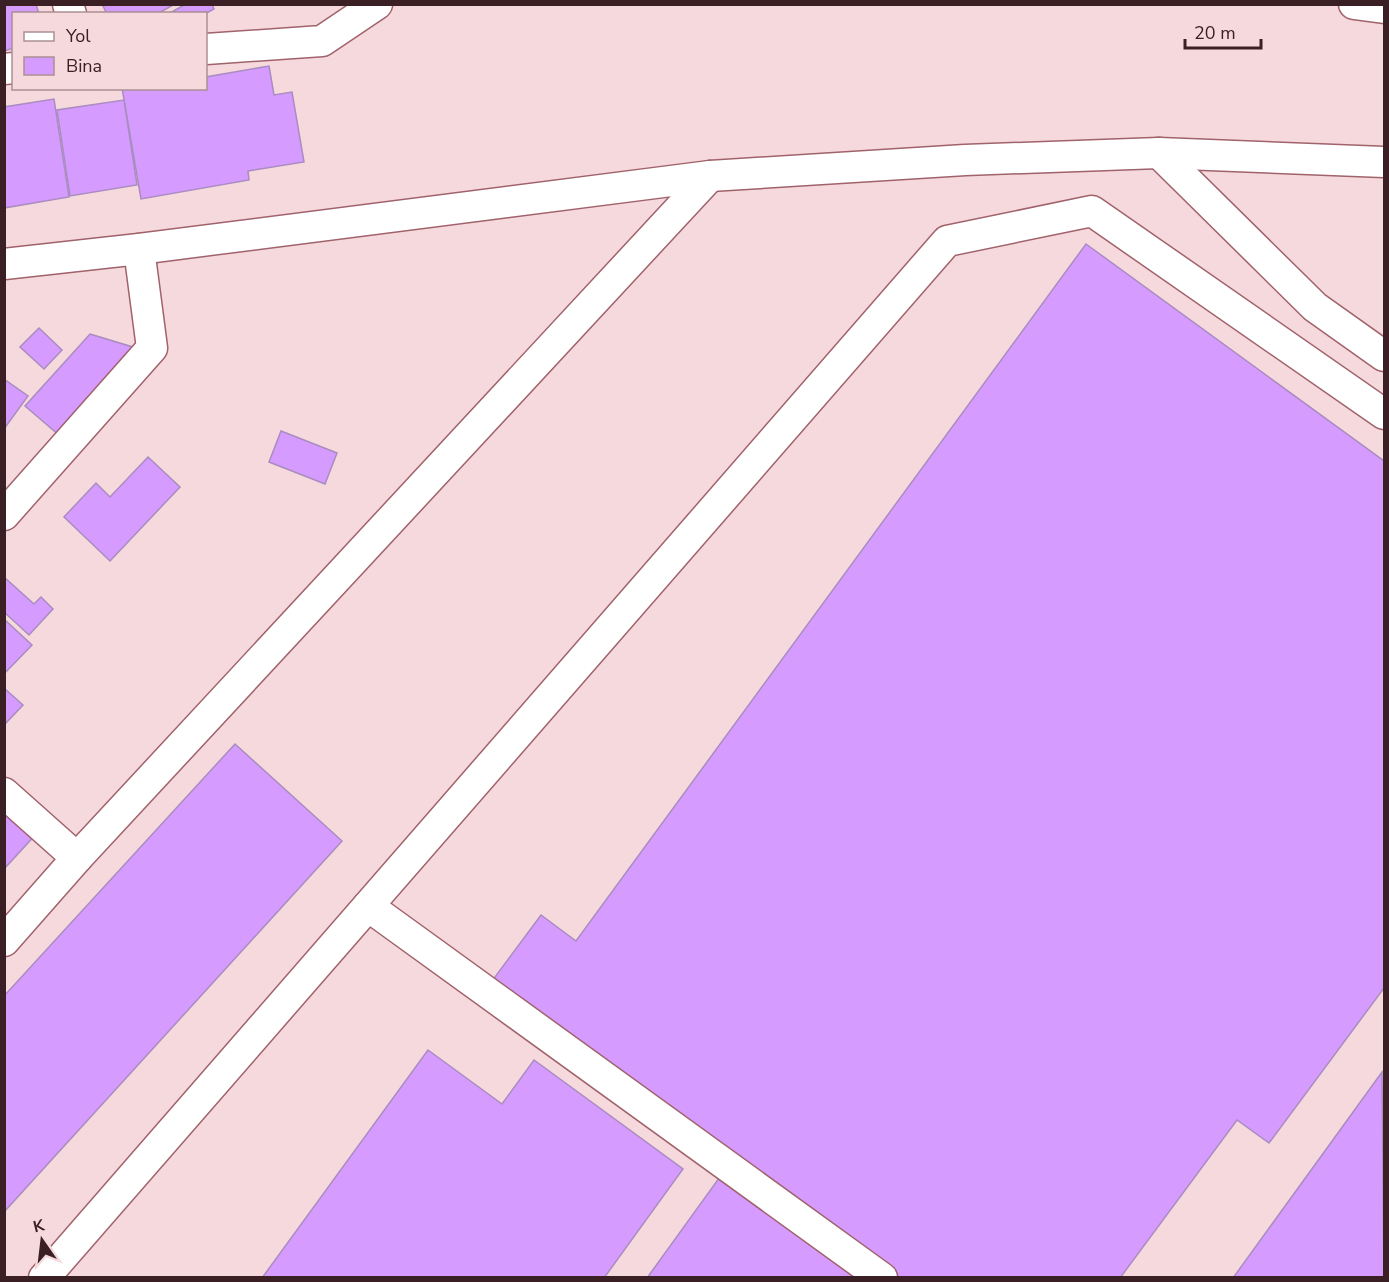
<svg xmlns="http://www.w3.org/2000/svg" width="1389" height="1282" font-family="'Nunito Sans',sans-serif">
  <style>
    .building { fill: #d59bff; stroke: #a98cc0; stroke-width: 1.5 }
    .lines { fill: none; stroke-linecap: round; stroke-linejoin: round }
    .minor-casing { stroke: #a0626b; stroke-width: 33 }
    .minor { stroke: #fff; stroke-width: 30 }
  </style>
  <rect width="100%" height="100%" fill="#f6d9dc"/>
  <!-- building -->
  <g class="building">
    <polygon points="4,4 36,4 39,14 14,14 14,48 4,51"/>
    <polygon points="102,4 175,4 157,14 107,14"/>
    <polygon points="186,4 212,4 214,9 205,14 168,14"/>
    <polygon points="269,66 274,95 292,92 304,162 248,171 249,180 141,199 122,88 206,88 206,77"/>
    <polygon points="54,99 69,197 4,208 4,107"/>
    <polygon points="124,100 137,185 70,196 57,110"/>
    <polygon points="1086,244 1384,461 1384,988 1269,1143 1237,1120 1120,1278 894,1278 492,981 541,915 576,941"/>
    <polygon points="39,328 62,350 44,369 20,347"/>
    <polygon points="90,334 136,348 60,436 25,406"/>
    <polygon points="4,379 28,396 4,429"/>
    <polygon points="281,431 337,453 325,484 269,462"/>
    <polygon points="148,457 180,487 110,561 64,517 96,483 110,497"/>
    <polygon points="4,577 34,604 41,597 53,609 29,635 4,612"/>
    <polygon points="4,619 32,645 4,674"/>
    <polygon points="4,688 23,705 4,725"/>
    <polygon points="235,744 342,841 4,1212 4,996"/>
    <polygon points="4,803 38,832 4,869"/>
    <polygon points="428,1050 502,1104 534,1060 683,1169 604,1278 262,1278"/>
    <polygon points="1382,1072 1384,1278 1233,1278"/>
    <polygon points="722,1174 864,1278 647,1278"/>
  </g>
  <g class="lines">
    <defs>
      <g id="minor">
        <polyline points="68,4 71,14"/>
        <polyline points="1354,4 1384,8"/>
        <polyline points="206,49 322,41 377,4"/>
        <polyline points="4,69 14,68"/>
        <polyline points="1159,153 1315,307 1384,356"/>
        <polyline points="4,264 139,249 710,176 965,160 1159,153 1384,162"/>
        <polyline points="4,515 152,348 139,249"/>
        <polyline points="4,793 77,858 4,941"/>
        <polyline points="77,858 710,176"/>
        <polyline points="368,906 882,1278"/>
        <polyline points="44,1278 947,241 1092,211 1384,414"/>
      </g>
    </defs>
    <!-- minor casing -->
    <use href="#minor" class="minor-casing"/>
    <!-- minor -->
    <use href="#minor" class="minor"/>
  </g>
  <!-- border -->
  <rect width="1389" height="1282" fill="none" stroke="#3a2024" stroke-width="12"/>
  <!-- legend -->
  <rect x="12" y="12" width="195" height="78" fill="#f6d9dc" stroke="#ab8f92" stroke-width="1.5"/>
  <rect x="24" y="32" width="30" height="9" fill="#ffffff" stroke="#ab8f92" stroke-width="1.5"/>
  <text x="66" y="42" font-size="18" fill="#3a2024">Yol</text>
  <rect x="24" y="57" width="30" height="18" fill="#d59bff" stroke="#ab8f92" stroke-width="1.5"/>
  <text x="66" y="72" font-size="18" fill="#3a2024">Bina</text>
  <!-- north arrow -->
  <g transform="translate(42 1240) rotate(346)" stroke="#f6d9dc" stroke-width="4.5" paint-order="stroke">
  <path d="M0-4.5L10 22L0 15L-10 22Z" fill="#3a2024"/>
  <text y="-9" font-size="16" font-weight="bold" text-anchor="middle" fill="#3a2024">K</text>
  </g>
  <!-- scale -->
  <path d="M1185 39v9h76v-9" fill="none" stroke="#3a2024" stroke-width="3"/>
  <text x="1194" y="39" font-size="18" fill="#3a2024" stroke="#f6d9dc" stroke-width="4.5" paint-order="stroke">20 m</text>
</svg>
